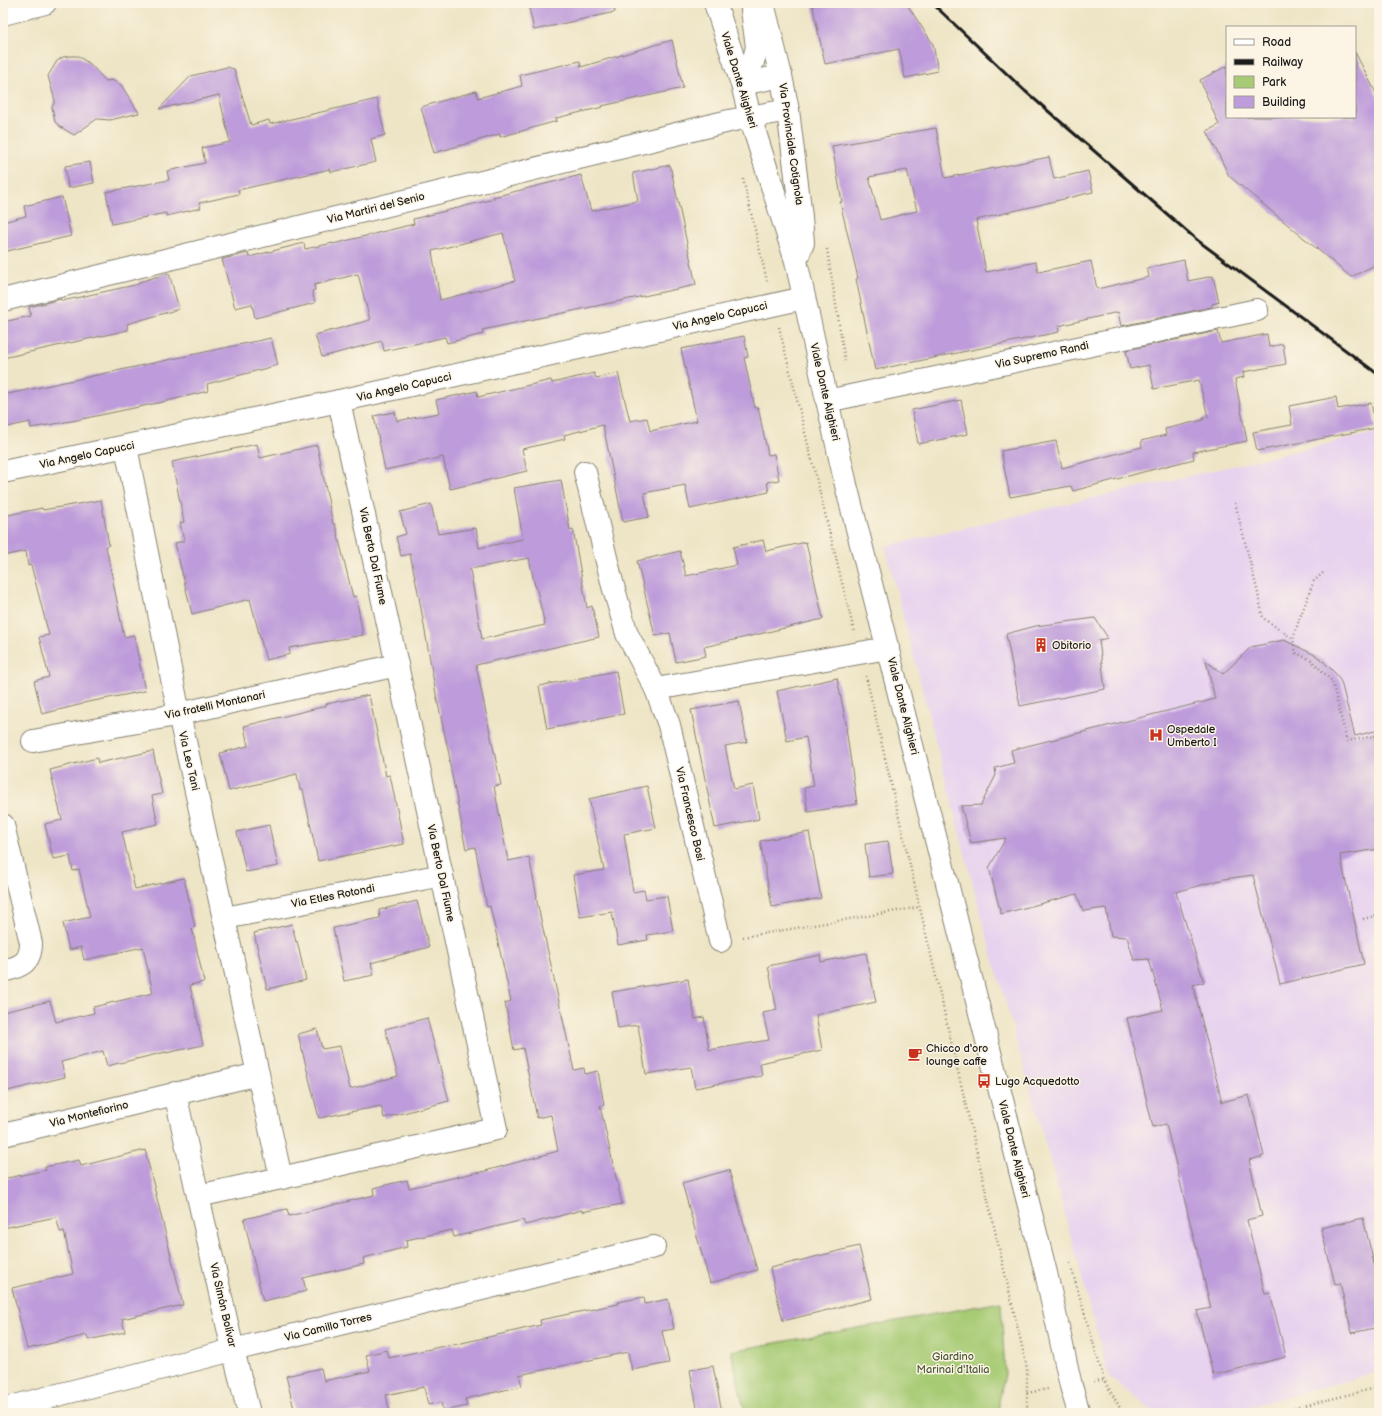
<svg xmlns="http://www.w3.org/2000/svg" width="1382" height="1416" font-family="'Balsamiq Sans',sans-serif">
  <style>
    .built { fill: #e7d2ef }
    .green { fill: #a7cb75; stroke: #627448 }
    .building { fill: #be9bda; fill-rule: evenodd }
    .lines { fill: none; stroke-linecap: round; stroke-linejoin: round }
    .street-casing { stroke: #858071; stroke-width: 24 }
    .secondary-casing { stroke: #858071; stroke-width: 24 }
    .path { stroke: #858071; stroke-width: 2.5; stroke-dasharray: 1 3; stroke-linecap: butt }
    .street { stroke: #fff; stroke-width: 22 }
    .secondary { stroke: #fff; stroke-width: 22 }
    .rail { stroke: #1c1c1c; stroke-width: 3 }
    .labels { text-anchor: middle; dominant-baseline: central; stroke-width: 3; stroke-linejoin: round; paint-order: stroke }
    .street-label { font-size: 11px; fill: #1c1c1c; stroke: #fcf5e5 }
    .poi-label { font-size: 11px; fill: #1c1c1c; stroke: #fcf5e5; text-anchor: start }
    .park-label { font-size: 11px; fill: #4d593b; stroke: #fcf5e5 }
  </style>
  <rect width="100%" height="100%" fill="#fcf5e5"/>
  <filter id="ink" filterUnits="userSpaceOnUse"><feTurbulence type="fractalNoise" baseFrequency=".025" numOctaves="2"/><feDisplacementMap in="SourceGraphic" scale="8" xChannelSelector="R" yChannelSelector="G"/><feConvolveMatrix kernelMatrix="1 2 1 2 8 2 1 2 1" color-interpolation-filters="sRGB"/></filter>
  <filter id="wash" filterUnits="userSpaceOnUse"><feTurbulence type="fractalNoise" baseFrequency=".012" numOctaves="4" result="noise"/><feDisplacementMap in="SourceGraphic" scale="16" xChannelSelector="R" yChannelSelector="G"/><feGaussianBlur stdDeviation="0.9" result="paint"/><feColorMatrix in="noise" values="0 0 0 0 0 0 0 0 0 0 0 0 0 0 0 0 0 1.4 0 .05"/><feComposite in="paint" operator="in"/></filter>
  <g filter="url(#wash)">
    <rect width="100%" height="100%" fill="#eee5c6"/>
    <!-- built -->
    <polygon class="built" points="1379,432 1379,1372 1225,1413 1156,1413 1109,1377 1048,1152 983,923 885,546"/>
    <!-- green -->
    <polygon class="green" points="1001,1302 1005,1374 999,1402 1000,1413 745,1413 731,1351"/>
    <g id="blocks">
      <!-- building -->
      <g class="building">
        <polygon points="528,3 614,3 615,12 534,30"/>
        <polygon points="812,3 906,3 933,44 938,71 905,78 899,49 825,64"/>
        <polygon points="672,40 683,88 602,106 603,107 556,118 557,121 500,137 500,134 434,153 421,107 476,91 478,98 522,86 520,75 580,61 581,67"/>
        <polygon points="1355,52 1379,99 1379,263 1351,277 1229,176 1207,131 1219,125 1200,80 1227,66 1227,117 1355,117"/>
        <polygon points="69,56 78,56 90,64 106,81 112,80 121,85 139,113 110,120 97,119 74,135 62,128 55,122 52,107 55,101 48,76 57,61 63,57"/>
        <polygon points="227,67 234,69 251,125 269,120 270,124 377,99 385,135 371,139 376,162 331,172 330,169 238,190 239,194 199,203 201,208 166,216 166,213 112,224 106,192 169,180 167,171 205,163 202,148 230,142 219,95 159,109 191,76"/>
        <path d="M936,128L945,178L1049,157L1054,179L1088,171L1093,192L976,220L986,272L1036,262L1038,272L1091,261L1097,289L1149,277L1147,268L1184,260L1188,281L1213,276L1219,302L1212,304V307L1121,326L1118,312L1058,326L1059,332L875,370L856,279L858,278L840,202H842L832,146ZM907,170L917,211L880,220L869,177Z"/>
        <polygon points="90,162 94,183 68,188 65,166"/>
        <path d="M670,165L696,285L482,330L483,334L447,343L445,337L384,351L382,341L322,357L315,335L370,320L358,274L314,285L315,290L312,291L315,303L255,318L252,304L235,308L222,259L248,253L249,257L304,243L305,249L333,243V244L414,224L413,219L494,199L493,197L581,175L591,211L638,201L633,173ZM503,233L515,281L440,300L432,251Z"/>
        <polygon points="62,197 71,236 3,252 3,222 26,216 24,206"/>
        <polygon points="169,273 179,309 127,324 128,330 3,358 3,322 31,316 29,307 61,299 62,301 139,284 139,282"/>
        <polygon points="1218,331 1221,343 1267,334 1269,347 1283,344 1286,364 1243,372 1244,377 1235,379 1247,441 1193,452 1194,459 1143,472 1073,491 1071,486 1010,497 1001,451 1056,441 1062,468 1142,447 1141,441 1166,435 1165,429 1203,420 1203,418 1208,417 1199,380 1154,389 1149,365 1130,369 1126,350"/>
        <polygon points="744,336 748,357 744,358 755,408 758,407 768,455 774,454 779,480 767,482 769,492 690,509 685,485 644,493 649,517 623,522 603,425 564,435 565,439 522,449 527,471 450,489 443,457 385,470 374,416 395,412 397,421 439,413 436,400 477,391 478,397 551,380 552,383 594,373 596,378 618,373 630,421 647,418 650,431 697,421 681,349"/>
        <polygon points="271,338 278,365 207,384 208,391 167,401 77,420 31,428 30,422 3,428 3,395"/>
        <polygon points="1336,397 1338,409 1371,403 1376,428 1257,451 1253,432 1292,425 1289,406"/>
        <polygon points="961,400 968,434 918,444 912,410"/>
        <polygon points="257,444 260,458 317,445 333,524 335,524 353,597 356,596 363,635 289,648 290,654 266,660 250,599 192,614 175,543 184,541 180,523 184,522 172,462"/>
        <path d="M561,480L570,530L573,529L587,608L592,606L599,637L476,665L501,785L494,786L508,861L529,857L537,897H536L574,1070L584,1068L585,1074L598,1071L604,1105L600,1106L622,1204L582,1212V1210L525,1225L523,1220L454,1237L452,1230L406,1240L407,1247L363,1258L364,1264L303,1278L306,1291L263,1301L244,1219L287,1209L289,1216L374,1195L373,1188L407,1180L409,1188L478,1172V1173L558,1151L551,1115L537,1118L523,1048L514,1050L505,1003L511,1001L490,906L487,907L475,847L466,849L461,826H462L449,760L450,759L436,694L419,597L410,554L401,556L396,537L406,534L400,512L431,504L438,534L476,528L479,548L523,539L514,488ZM529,558L535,586H536L545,625L482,639L470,569Z"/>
        <polygon points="101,500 109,545 106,546 124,637 134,635 145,691 83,703 83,704 42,714 34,681 49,677 39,637 49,635 31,565 28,566 26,551 3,556 3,516 42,508 43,510"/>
        <polygon points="763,540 766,551 806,542 823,619 704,647 706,656 676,662 670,633 655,636 637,561 680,551 686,576 737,565 733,547"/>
        <polygon points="1095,618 1108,638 1099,640 1105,689 1020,706 1006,634 1036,626"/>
        <polygon points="1284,640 1315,655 1322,660 1336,674 1341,682 1355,736 1379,730 1379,849 1340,855 1364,964 1280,984 1253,875 1224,879 1176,892 1204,982 1193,985 1222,1102 1249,1095 1264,1156 1249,1160 1262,1216 1247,1220 1265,1294 1270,1293 1286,1357 1213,1375 1197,1311 1211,1308 1166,1124 1153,1127 1127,1018 1163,1010 1149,959 1134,960 1127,937 1111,936 1106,908 1083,911 1077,894 1001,914 989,868 1006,838 971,843 961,806 981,805 996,775 995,768 1014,763 1011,750 1215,699 1206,661 1223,674 1251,647"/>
        <polygon points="616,671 624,714 547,729 539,686"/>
        <polygon points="837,678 847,728 846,728 857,804 808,812 804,788 814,786 806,737 787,741 777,691"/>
        <polygon points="369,695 386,776 390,775 404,844 318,861 303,790 300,790 297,774 229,791 220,753 248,746 244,726 326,706 326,704"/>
        <polygon points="739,701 747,742 725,746 734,789 753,785 759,819 715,828 691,710"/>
        <polygon points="153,751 162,794 152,796 158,824 122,832 135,889 184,878 195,927 192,928 204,982 190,985 203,1045 166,1053 166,1052 107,1066 103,1051 61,1062 65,1077 3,1092 3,1012 50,1001 56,1022 94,1013 93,1007 153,993 143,947 84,960 81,947 69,950 63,923 90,917 79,869 73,871 70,856 53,859 45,824 62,820 50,770 97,758 98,763"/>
        <polygon points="647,786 656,828 624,834 633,892 644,890 646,899 667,896 673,931 647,935 648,940 618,945 612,912 580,917 573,875 604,870 589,799"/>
        <polygon points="269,825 278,866 246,872 237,832"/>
        <polygon points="809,832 821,898 772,907 760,841"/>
        <polygon points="888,841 893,874 869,877 865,844"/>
        <polygon points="417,901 429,947 371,963 374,975 344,981 333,928 380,918 379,910"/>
        <polygon points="292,924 296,942 297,941 306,980 267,989 254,933"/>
        <polygon points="866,953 876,1002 816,1015 822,1050 760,1063 762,1076 695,1088 691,1067 646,1074 638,1025 618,1028 612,992 688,979 695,1019 704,1017 709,1050 769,1040 763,1013 777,1010 768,966 820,955 821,962"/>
        <polygon points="427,1018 449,1101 384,1118 381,1106 319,1118 298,1034 317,1029 322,1049 340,1046 350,1089 398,1076 385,1029"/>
        <polygon points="145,1150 183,1305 122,1319 125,1332 88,1340 87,1335 27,1349 12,1288 73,1274 64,1231 60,1232 56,1217 3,1228 3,1179 46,1170 45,1167 79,1160 81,1166"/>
        <polygon points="729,1170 757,1270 710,1283 682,1183"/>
        <polygon points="1363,1218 1379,1284 1379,1327 1352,1333 1340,1283 1335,1284 1321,1228"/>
        <polygon points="859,1246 872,1299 783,1321 770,1268"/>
        <polygon points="644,1297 645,1304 668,1299 674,1329 662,1331 669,1363 632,1370 628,1352 519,1375 522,1386 465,1399 467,1406 443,1411 441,1402 428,1405 424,1387 386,1395 390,1413 295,1413 286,1376 321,1368 324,1381 370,1371 366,1355 387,1350 389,1358 453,1344 453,1345 541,1325 540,1320 618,1304 618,1302"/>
        <polygon points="713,1366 722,1413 698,1413 690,1370"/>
      </g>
    </g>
  </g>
  <g filter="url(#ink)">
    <use href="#blocks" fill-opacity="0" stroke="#858071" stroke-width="1"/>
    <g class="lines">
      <defs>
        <g id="street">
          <polyline points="3,14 45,3"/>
          <polyline points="742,84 781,76"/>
          <polyline points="3,300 729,121 788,110"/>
          <polyline points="827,401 1257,310"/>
          <polyline points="126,447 179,714 258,1074"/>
          <polyline points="3,472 339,401 804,298"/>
          <polyline points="585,472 613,586 627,634 656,689 669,725 720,941"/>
          <polyline points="656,689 888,648"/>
          <polyline points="33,741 170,716 397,665"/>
          <path d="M3,825L31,943C31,963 20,967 3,971"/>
          <polyline points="225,918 442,875"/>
          <polyline points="3,1135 258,1074 281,1178 198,1196 175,1093"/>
          <polyline points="281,1178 496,1129 397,665 339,401"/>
          <polyline points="198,1196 233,1350 249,1413"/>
          <polyline points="3,1409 233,1350 654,1247"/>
        </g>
        <g id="secondary">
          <polyline points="715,3 742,84 750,117 796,261 846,485 1046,1273 1071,1386 1079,1413"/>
          <polyline points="763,3 781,76 788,110 801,217 803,243 797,258"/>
          <polyline points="739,74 753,62 757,47 752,10"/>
        </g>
      </defs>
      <!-- street casing -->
      <use href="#street" class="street-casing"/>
      <!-- secondary casing -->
      <use href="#secondary" class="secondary-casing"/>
      <!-- path -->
      <g class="path">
        <polyline points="743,179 767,281"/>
        <polyline points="827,249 845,361"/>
        <polyline points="779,327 854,631"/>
        <polyline points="1235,503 1257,589 1263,618 1293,639"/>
        <polyline points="1323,573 1314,581 1299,620 1293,639 1296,653 1311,660 1332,681 1347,741 1379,735"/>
        <polyline points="866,676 1027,1368 1027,1413"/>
        <polyline points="1363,919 1379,915"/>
        <polyline points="743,937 920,907"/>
        <polyline points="1070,1263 1104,1380 1123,1413"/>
        <polyline points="1094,1381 1104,1380"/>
        <polyline points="1027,1393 1048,1389"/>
        <polyline points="1275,1413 1379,1387"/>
      </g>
      <!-- street -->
      <use href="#street" class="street"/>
      <!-- secondary -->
      <use href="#secondary" class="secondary"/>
      <!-- rail -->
      <polyline class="rail" points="932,3 1025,91 1197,240 1379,375"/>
    </g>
  </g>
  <!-- icons -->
  <defs>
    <symbol id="building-bare" viewBox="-9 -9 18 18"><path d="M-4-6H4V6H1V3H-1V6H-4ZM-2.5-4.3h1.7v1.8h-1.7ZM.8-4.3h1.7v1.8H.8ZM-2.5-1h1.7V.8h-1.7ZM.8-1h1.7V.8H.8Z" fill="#c8321e" stroke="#fcf5e5" stroke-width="2.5" paint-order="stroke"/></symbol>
    <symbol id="hospital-bare" viewBox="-9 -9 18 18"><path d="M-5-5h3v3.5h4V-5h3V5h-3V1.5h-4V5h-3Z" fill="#c8321e" stroke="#fcf5e5" stroke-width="2.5" paint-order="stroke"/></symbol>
    <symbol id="cafe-bare" viewBox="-9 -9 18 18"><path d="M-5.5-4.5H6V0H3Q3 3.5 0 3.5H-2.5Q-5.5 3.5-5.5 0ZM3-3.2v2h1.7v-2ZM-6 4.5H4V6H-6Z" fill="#c8321e" stroke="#fcf5e5" stroke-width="2.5" paint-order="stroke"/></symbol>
    <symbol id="bus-bare" viewBox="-9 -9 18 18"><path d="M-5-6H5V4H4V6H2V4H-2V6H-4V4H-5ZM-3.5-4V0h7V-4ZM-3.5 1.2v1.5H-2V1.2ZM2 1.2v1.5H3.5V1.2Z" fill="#c8321e" stroke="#fcf5e5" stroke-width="2.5" paint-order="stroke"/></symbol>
  </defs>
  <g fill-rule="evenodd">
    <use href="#building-bare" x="1031" y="635" width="20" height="20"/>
    <use href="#hospital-bare" x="1146" y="725" width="20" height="20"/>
    <use href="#cafe-bare" x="905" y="1044" width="20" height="20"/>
    <use href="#bus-bare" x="974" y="1071" width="20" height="20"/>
  </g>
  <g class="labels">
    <!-- street labels -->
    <g class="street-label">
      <text transform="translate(739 80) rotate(73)">Viale Dante Alighieri</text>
      <text transform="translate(791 144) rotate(82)">Via Provinciale Cotignola</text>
      <text transform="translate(376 208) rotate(-14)">Via Martiri del Senio</text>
      <text transform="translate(720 316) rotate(-13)">Via Angelo Capucci</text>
      <text transform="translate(1042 355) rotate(-12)">Via Supremo Randi</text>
      <text transform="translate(404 387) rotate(-13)">Via Angelo Capucci</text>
      <text transform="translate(825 392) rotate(77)">Viale Dante Alighieri</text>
      <text transform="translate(87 455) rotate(-12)">Via Angelo Capucci</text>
      <text transform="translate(373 556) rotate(78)">Via Berto Dal Fiume</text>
      <text transform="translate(215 705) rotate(-12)">Via fratelli Montanari</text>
      <text transform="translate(903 706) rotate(76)">Viale Dante Alighieri</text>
      <text transform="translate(189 761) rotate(77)">Via Leo Tani</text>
      <text transform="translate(690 814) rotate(77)">Via Francesco Bosi</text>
      <text transform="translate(441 873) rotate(78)">Via Berto Dal Fiume</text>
      <text transform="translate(333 896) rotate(-11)">Via Etles Rotondi</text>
      <text transform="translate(89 1114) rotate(-14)">Via Montefiorino</text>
      <text transform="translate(1014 1149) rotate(76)">Viale Dante Alighieri</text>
      <text transform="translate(223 1305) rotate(77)">Via Simón Bolívar</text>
      <text transform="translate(328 1327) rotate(-14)">Via Camillo Torres</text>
    </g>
    <!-- poi labels -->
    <g class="poi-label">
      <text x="1052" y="645">Obitorio</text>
      <text x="1167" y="729">Ospedale<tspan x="1167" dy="13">Umberto I</tspan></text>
      <text x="926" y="1048">Chicco d'oro<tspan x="926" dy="13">lounge caffe</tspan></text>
      <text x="995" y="1081">Lugo Acquedotto</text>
    </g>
    <!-- park labels -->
    <g class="park-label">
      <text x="953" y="1356">Giardino<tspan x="953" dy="13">Marinai d'Italia</tspan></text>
    </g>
  </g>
  <!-- margin -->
  <rect width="1382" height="1416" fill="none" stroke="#fcf5e5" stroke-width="16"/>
  <!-- legend -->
  <rect x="1226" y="26" width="130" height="92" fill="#fcf5e5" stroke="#a29e95"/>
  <rect x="1234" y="39" width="20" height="6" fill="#ffffff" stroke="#a29e95"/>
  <text x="1262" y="46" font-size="12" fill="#1c1c1c">Road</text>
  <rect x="1234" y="59" width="20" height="6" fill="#1c1c1c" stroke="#a29e95"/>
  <text x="1262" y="66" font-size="12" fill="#1c1c1c">Railway</text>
  <rect x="1234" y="76" width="20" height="12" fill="#a7cb75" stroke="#a29e95"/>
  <text x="1262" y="86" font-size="12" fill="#1c1c1c">Park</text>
  <rect x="1234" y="96" width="20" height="12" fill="#be9bda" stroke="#a29e95"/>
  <text x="1262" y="106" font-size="12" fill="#1c1c1c">Building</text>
</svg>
